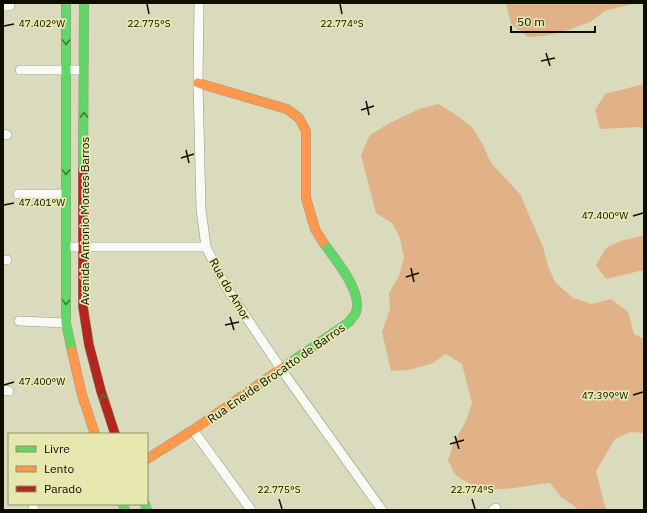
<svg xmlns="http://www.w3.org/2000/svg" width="647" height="513" font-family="'IBM Plex Sans',sans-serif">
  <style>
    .forest { fill: #e1b188 }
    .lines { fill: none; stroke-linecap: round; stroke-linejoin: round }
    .street-casing { stroke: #999981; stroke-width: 10 }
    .fast-casing { stroke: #999981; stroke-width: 10 }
    .slow-casing { stroke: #999981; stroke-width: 10 }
    .jam-casing { stroke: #999981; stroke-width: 10 }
    .street { stroke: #f9faf5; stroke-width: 9 }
    .fast { stroke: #63d668; stroke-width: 9 }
    .slow { stroke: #ff974d; stroke-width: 9 }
    .jam { stroke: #b3261e; stroke-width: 9 }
    .oneway { stroke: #3d7c39 }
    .ticks { fill: none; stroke: #0e0e00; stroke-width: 1.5 }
    .labels { text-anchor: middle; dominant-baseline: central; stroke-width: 3.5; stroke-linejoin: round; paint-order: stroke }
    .street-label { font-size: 12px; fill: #0e0e00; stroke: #e6e8af }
    .ticks-label { font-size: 10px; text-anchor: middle; fill: #0e0e00; stroke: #e6e8af; stroke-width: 3.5; stroke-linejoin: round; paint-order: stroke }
  </style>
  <rect width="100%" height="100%" fill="#dadbbc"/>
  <!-- forest -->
  <g class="forest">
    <polygon points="506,3 636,3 605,11 590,22 568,30 545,36 528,37 511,24"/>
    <polygon points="644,84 644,128 637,127 600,129 595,110 605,94"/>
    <path d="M438,104L455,114L472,127L483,145L491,163L520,194L543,247L548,266L555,282L573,298L592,304L611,299L628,312L634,334L644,339V433L631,432L615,439L596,471L606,510H578L573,505L561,497L550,483C522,485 492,497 465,481C462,479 457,477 455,474C452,470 451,465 448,460L454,442L466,421L472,403L462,364L446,354L431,364L408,370L391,371L382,332L390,309L389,293L399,276L404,258L400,238L392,223L376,213L361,155L370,135L388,124L419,109Z"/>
    <polygon points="644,235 644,270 606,279 596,265 606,248 621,241"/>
  </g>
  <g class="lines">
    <defs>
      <g id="street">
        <polyline points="199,3 198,83 201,209 206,247 226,287 281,369 382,510"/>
        <polyline points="3,6 10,6"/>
        <polyline points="20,70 84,70"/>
        <polyline points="3,134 7,135"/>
        <polyline points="18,194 66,194"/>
        <polyline points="66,247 206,247"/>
        <polyline points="3,260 7,260"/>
        <polyline points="19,321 66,323"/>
        <polyline points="3,390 9,391"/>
        <polyline points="193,430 251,510"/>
        <polyline points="33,504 34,510"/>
        <polyline points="493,510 496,508"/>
      </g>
      <g id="fast">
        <polyline points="66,3 66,323 72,351"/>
        <polyline points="83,169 84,3"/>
        <path d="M288,364L349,322C351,319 355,315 356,312C363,291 334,258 323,242"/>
        <polyline points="123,504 125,510"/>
        <polyline points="145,504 147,510"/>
      </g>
      <g id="slow">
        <polyline points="198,83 287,109 299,118 306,131 306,198 315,229 323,242"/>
        <polyline points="72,351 82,395 95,434"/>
        <polyline points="147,459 193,430 288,364"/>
      </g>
      <polyline id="jam" points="83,169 83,307 89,345 101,391 115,434"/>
    </defs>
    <!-- street casing -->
    <use href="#street" class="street-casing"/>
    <!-- fast casing -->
    <use href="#fast" class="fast-casing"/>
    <!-- slow casing -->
    <use href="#slow" class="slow-casing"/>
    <!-- jam casing -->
    <use href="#jam" class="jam-casing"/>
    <!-- street -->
    <use href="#street" class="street"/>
    <!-- fast -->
    <use href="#fast" class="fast"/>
    <!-- slow -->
    <use href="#slow" class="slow"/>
    <!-- jam -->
    <use href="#jam" class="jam"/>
  </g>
  <!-- one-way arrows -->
  <defs><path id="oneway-chevron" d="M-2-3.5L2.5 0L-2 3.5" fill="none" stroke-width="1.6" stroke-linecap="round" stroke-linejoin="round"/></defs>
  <g class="oneway">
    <use href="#oneway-chevron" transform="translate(66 42) rotate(90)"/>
    <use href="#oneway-chevron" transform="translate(84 115) rotate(-90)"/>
    <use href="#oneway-chevron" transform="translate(66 172) rotate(90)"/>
    <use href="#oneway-chevron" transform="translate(66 302) rotate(92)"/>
    <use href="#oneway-chevron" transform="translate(103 397) rotate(-108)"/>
  </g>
  <!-- ticks -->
  <path class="ticks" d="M147,4L149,14M340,4L342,14M4,26L14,24M546,53L550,66M541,61L555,58M366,101L369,115M361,110L374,106M186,150L189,163M181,158L194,154M4,205L14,203M633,216L643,213M411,268L414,282M406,277L419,273M230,317L234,330M225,325L239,322M4,385L14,382M633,395L643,392M455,436L459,449M450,444L464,440M279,499L282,509M472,499L475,509"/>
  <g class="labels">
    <!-- street labels -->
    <g class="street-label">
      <text transform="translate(84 221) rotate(-90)">Avenida Antonio Moraes Barros</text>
      <text transform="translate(230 289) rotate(60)">Rua do Amor</text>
      <text transform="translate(276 373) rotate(-35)">Rua Eneide Brocatto de Barros</text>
    </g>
  </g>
  <g class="ticks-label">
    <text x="149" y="27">22.775°S</text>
    <text x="342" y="27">22.774°S</text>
    <text x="42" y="27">47.402°W</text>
    <text x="42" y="206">47.401°W</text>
    <text x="605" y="219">47.400°W</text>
    <text x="42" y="385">47.400°W</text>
    <text x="605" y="399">47.399°W</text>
    <text x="279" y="493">22.775°S</text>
    <text x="472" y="493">22.774°S</text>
  </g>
  <!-- border -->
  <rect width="647" height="513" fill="none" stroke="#0e0e00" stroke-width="8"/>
  <!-- legend -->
  <rect x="8" y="433" width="140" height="72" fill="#e6e8af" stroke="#909169"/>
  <rect x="16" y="446" width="20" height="6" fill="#63d668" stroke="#909169"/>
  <text x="44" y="453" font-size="12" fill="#0e0e00">Livre</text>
  <rect x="16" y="466" width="20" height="6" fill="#ff974d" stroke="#909169"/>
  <text x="44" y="473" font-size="12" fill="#0e0e00">Lento</text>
  <rect x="16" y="486" width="20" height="6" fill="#b3261e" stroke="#909169"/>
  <text x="44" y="493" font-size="12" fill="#0e0e00">Parado</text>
  <!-- scale -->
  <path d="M511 26v6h84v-6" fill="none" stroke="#0e0e00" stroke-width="2"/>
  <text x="517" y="26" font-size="12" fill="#0e0e00" stroke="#e6e8af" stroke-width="3" paint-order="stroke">50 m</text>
</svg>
